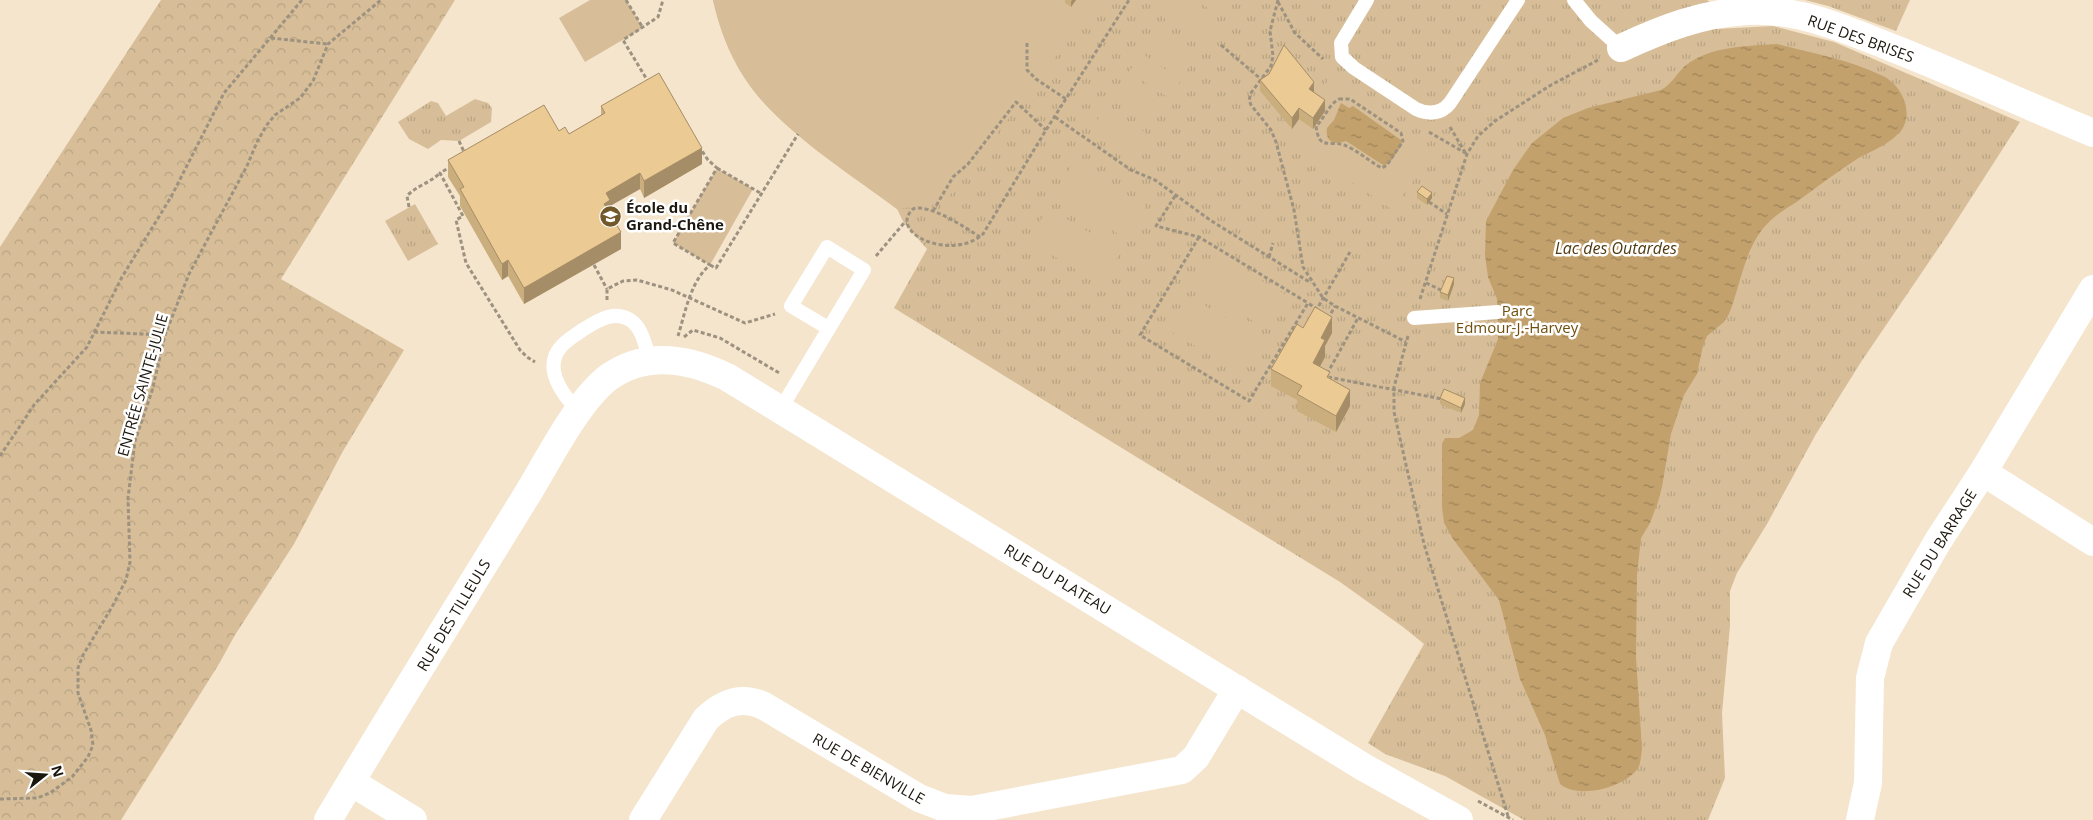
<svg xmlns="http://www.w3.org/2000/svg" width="2093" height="820" font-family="'Open Sans',sans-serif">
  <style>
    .forest { fill: url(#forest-crowns) }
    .park { fill: url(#park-tufts) }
    .garden { fill: #d7be98 }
    .water { fill: url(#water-ripples) }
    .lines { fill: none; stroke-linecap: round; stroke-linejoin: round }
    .path { stroke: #9d9280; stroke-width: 3; stroke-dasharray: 4 2.5; stroke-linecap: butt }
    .lane { stroke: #fff; stroke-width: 14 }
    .street { stroke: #fff; stroke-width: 28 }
    .wall { fill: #cbae7e }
    .shaded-wall { fill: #a58d67 }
    .building { fill: #ecca93; stroke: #a58d67 }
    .labels { text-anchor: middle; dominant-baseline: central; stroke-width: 5; stroke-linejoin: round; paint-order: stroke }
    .street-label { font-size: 15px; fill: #1c170e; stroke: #fff }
    .poi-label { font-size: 15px; font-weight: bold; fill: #1c170e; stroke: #fff; text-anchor: start }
    .park-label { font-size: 15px; fill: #704f0d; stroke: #fff }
    .water-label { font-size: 16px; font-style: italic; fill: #513a0f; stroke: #fff }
  </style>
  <defs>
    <pattern id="forest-crowns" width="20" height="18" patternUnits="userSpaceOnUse" patternTransform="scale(1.25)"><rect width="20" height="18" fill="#d7be98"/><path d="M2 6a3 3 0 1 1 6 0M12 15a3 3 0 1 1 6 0" fill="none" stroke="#b8a382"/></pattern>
    <pattern id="park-tufts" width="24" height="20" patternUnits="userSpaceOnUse" patternTransform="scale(1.25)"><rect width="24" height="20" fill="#d7be98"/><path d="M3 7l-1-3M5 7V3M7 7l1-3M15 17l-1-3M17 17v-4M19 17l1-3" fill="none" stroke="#b8a382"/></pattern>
    <pattern id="water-ripples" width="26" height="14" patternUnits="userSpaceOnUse" patternTransform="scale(1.25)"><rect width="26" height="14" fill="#c2a16c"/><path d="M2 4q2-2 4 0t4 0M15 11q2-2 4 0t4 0" fill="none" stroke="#9d8257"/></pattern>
  </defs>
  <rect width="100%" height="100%" fill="#f5e5cd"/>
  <!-- forest -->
  <polygon class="forest" points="161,0 455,0 281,279 404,350 343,451 294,544 235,635 219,664 121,820 0,820 0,247"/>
  <!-- park -->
  <g class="park">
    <path d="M713,0H1707L1710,2L1716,29L1773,26L1834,42L2020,122L1948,234L1861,362L1816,434L1767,524L1737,573L1730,591V626L1722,713L1725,778L1708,820H1524L1445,776L1385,754L1368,743L1424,644L1403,627L1340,582L894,308L927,249L904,223L897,209C849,173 775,127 744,77C729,54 719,27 713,0Z"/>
    <polygon points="1805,0 1910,0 1896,31 1828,6"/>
    <polygon points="475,99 488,103 492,108 491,122 459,141 441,140 428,149 409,139 398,122 431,101 438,103 446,116"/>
    <polygon points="415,204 438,244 408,261 385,221"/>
  </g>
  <!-- garden -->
  <g class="garden">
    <polygon points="590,0 626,0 643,28 585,62 559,18"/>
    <path d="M713,0H1099L944,203L897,209C849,173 775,127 744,77C729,54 719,27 713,0Z"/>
    <polygon points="1175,0 1216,25 1204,44 1164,18"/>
    <polygon points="1196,0 1233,0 1221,17"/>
    <polygon points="1159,26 1199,53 1186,71 1146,45"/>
    <polygon points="1141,53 1181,80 1169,98 1129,72"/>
    <polygon points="1331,76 1433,151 1393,210 1293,142 1292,129 1260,91 1269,86 1314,93 1325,85"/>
    <polygon points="1123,80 1163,106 1151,125 1111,98"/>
    <polygon points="1106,107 1146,133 1134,152 1094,125"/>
    <polygon points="1073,163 1146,206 1127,239 1054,196"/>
    <polygon points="717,168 753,189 710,265 673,243"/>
    <polygon points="1048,208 1121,251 1101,284 1028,241"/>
    <polygon points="1215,254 1288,296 1269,330 1195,287"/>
    <polygon points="1190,297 1263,340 1243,374 1170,331"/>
  </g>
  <!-- water -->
  <g class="water">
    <path d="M1777,44C1812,53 1850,60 1883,76C1902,85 1916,115 1899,133C1888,145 1871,151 1857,159C1837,172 1818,186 1798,201C1789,207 1778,213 1770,221C1745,244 1741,284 1729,314L1724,322L1707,336L1703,346L1697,374L1684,395L1671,434L1662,487L1658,502L1650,523L1641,538L1637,575L1636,657L1642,749C1641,755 1641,763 1638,768C1626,787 1579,800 1560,784L1545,735L1520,679L1499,600L1453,539L1444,523L1442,507V444L1445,438H1459L1473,430L1479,415L1480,383L1498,339L1497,299L1488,277L1485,255L1486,221L1513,170L1532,143L1563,118L1588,108L1661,90C1672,84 1677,73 1686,65C1711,46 1747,46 1777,44Z"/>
    <path d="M1341,103L1349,108L1353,106L1401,140L1402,145L1389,164L1383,165L1346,141C1334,145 1325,142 1327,128L1334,120Z"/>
  </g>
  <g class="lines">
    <!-- path -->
    <g class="path">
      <polyline points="626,0 643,28"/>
      <polyline points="1278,0 1270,31 1273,56 1271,66 1251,93 1249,100 1251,105 1271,130 1276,142 1294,210 1303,267 1323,298 1335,306 1406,342"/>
      <polyline points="1278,2 1295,33 1323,59"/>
      <polyline points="271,38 327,44"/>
      <polyline points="1027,43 1027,70 1036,79 1066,99"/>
      <polyline points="1221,45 1262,80"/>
      <polyline points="649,83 623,40 658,17 663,0"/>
      <path d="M1339,99H1350L1401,133L1403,141L1387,165L1382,168L1378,166C1368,160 1355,149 1344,145C1329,140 1319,151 1316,126C1325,118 1328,105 1339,99Z"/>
      <polyline points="1055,117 1131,170 1155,180 1210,220 1311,283"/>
      <polyline points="1450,127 1466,154"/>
      <polyline points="1429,132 1467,154"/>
      <polyline points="459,141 465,154"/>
      <polyline points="452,166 440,173 463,216 456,220 466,263 520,350 527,357 535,362"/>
      <polyline points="717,168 762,194"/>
      <polyline points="1175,196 1156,226 1199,237 1308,303"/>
      <polyline points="1429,202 1447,214"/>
      <path d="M409,207L407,196C416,186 430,183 440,173"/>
      <polyline points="933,211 953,177 968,164 1016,102 1046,130"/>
      <path d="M980,237C966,228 929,203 913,209C887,233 952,262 983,234L1046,130L1129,0"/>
      <polyline points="1199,237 1140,335 1249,401 1308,303 1317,309 1350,252"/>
      <polyline points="876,256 904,223 907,223"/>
      <polyline points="1269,257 1273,243"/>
      <polyline points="594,265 607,289"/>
      <polyline points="710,265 716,268 798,134"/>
      <polyline points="1426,283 1443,291"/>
      <polyline points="1420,299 1467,154 1478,136 1495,121 1551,85 1600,59"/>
      <polyline points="607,300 607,289 623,281 637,280 672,290 745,323 775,314"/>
      <polyline points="1328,319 1335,306"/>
      <polyline points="94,332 165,335"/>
      <path d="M678,336C685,313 691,280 710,265L673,243L717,168L708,160L700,148"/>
      <polyline points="1408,336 1394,387 1394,412 1424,544 1508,816"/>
      <polyline points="684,337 693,330 720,338 781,374"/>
      <polyline points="1327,374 1358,318"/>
      <polyline points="1328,377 1442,399"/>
      <polyline points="0,456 34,405 87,347 122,277 171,197 224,93 302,0"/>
      <polyline points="0,799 37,798 50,793 72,777 88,757 93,745 91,730 78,693 78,668 83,655 112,607 126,580 130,562 128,498 135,441 152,391 165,335 189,274 247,166 257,142 266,126 275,115 300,98 313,81 328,44 381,0"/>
      <polyline points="1478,801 1513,820"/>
    </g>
    <!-- lane -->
    <g class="lane">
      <path d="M1367,0L1341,43L1342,57L1354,68L1416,109C1429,115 1441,114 1450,103L1518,0"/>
      <polyline points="1574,0 1591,21 1621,48"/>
      <polyline points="1414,318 1498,312"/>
      <polyline points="780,410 864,270 827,247 791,306 828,328"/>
      <path d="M579,411C563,396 543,369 560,348C565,341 574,336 581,331C597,321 615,308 633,322C643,331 646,348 650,360"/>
    </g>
    <!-- street -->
    <g class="street">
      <path d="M1621,48C1662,29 1702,13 1748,11C1798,8 1845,29 1890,47C1959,74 2025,105 2093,133"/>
      <polyline points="1983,472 2093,542"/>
      <polyline points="351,782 413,820"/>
      <path d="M328,820C392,712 459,605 525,498C547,463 577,401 609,377C646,351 688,358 727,377L1365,768L1459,820"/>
      <path d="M643,820L706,719C723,703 741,695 764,706L919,798L945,808L972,810L1182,770L1196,757L1237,689"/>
      <polyline points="1860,820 1868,783 1870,678 1879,643 1938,541 1983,472 2093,289"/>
    </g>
  </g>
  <!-- wall -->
  <g class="wall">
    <polygon points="1065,0 1076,0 1071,7 1065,3"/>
    <polygon points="1269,74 1314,92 1325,111 1313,129 1299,119 1292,129 1260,91 1260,80"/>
    <polygon points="601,106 702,164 644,198 640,189 610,206 610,214 621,249 524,304 508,276 502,280 460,206 460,196 448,177 448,160 559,131 569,134 601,115"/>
    <polygon points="1417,192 1432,198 1427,205 1417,198"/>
    <polygon points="1454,284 1448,301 1440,298 1440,292"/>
    <polygon points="1303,328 1332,333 1325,346 1325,357 1320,367 1330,378 1350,406 1336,432 1297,411 1297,400 1271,386 1271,369"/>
    <polygon points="1440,398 1465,404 1461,413 1440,404"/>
  </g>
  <!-- shaded-wall -->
  <g class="shaded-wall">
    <polygon points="1072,0 1076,0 1071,7 1071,2"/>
    <polygon points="1314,82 1314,93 1309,89"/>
    <polygon points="1325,100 1325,111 1313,129 1313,118"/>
    <polygon points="1299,108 1299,119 1292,129 1292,118"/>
    <polygon points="702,148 702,164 644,198 644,181"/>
    <polygon points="640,173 640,189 610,206 610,217 604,204 606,193"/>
    <polygon points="1432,193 1432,198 1427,205 1427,199"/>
    <polygon points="621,232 621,249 524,304 524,288"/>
    <polygon points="508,260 508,276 502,280 502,264"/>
    <polygon points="1454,278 1454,284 1448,301 1448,295"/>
    <polygon points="1332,317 1332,333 1325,346 1325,357 1313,379 1313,363 1321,338"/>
    <polygon points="1350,390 1350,406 1336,432 1336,416"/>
    <polygon points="1465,398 1465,404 1461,413 1461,408"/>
  </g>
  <!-- building -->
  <g class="building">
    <polygon points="1284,45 1314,82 1309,89 1325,100 1313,118 1299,108 1292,118 1260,80 1269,74"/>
    <polygon points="659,73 702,148 644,181 640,173 606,193 610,200 604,204 621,232 524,288 508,260 502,264 460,189 464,187 448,160 544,105 559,131 565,127 569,134 605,113 601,106"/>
    <polygon points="1422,186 1432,193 1427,199 1417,192"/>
    <polygon points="1447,276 1454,278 1448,295 1440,292"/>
    <polygon points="1315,307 1332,317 1321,338 1325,340 1313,363 1330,372 1327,377 1350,390 1336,416 1297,394 1302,386 1271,369 1297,324 1303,328"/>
    <polygon points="1444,389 1465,398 1461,408 1440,398"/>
  </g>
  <!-- icons -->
  <defs>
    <symbol id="school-disc" viewBox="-11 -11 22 22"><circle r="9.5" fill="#73582a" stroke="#fff"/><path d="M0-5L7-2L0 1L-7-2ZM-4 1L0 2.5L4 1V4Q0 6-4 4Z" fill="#fff"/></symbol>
  </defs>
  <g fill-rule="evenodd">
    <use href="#school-disc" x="598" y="204" width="25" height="25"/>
  </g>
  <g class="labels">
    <!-- street labels -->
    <g class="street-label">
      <text transform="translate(1861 38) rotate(20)">RUE DES BRISES</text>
      <text transform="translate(142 385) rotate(-74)">ENTRÉE SAINTE-JULIE</text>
      <text transform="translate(1939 543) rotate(-58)">RUE DU BARRAGE</text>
      <text transform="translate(1058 579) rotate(31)">RUE DU PLATEAU</text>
      <text transform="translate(453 615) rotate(-59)">RUE DES TILLEULS</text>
      <text transform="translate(869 768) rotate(30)">RUE DE BIENVILLE</text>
    </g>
    <!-- poi labels -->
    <g class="poi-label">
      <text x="626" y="207">École du<tspan x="626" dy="17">Grand-Chêne</tspan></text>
    </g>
    <!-- park labels -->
    <g class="park-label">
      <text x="1517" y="310">Parc<tspan x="1517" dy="17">Edmour-J.-Harvey</tspan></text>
    </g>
    <!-- water labels -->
    <g class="water-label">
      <text x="1616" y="248">Lac des Outardes</text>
    </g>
  </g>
  <!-- north arrow -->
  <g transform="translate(45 775) rotate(73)" stroke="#ffffff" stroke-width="4" paint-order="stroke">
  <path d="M0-4L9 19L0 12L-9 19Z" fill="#1c170e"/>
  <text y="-8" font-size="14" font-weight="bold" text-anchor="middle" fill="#1c170e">N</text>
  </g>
</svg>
